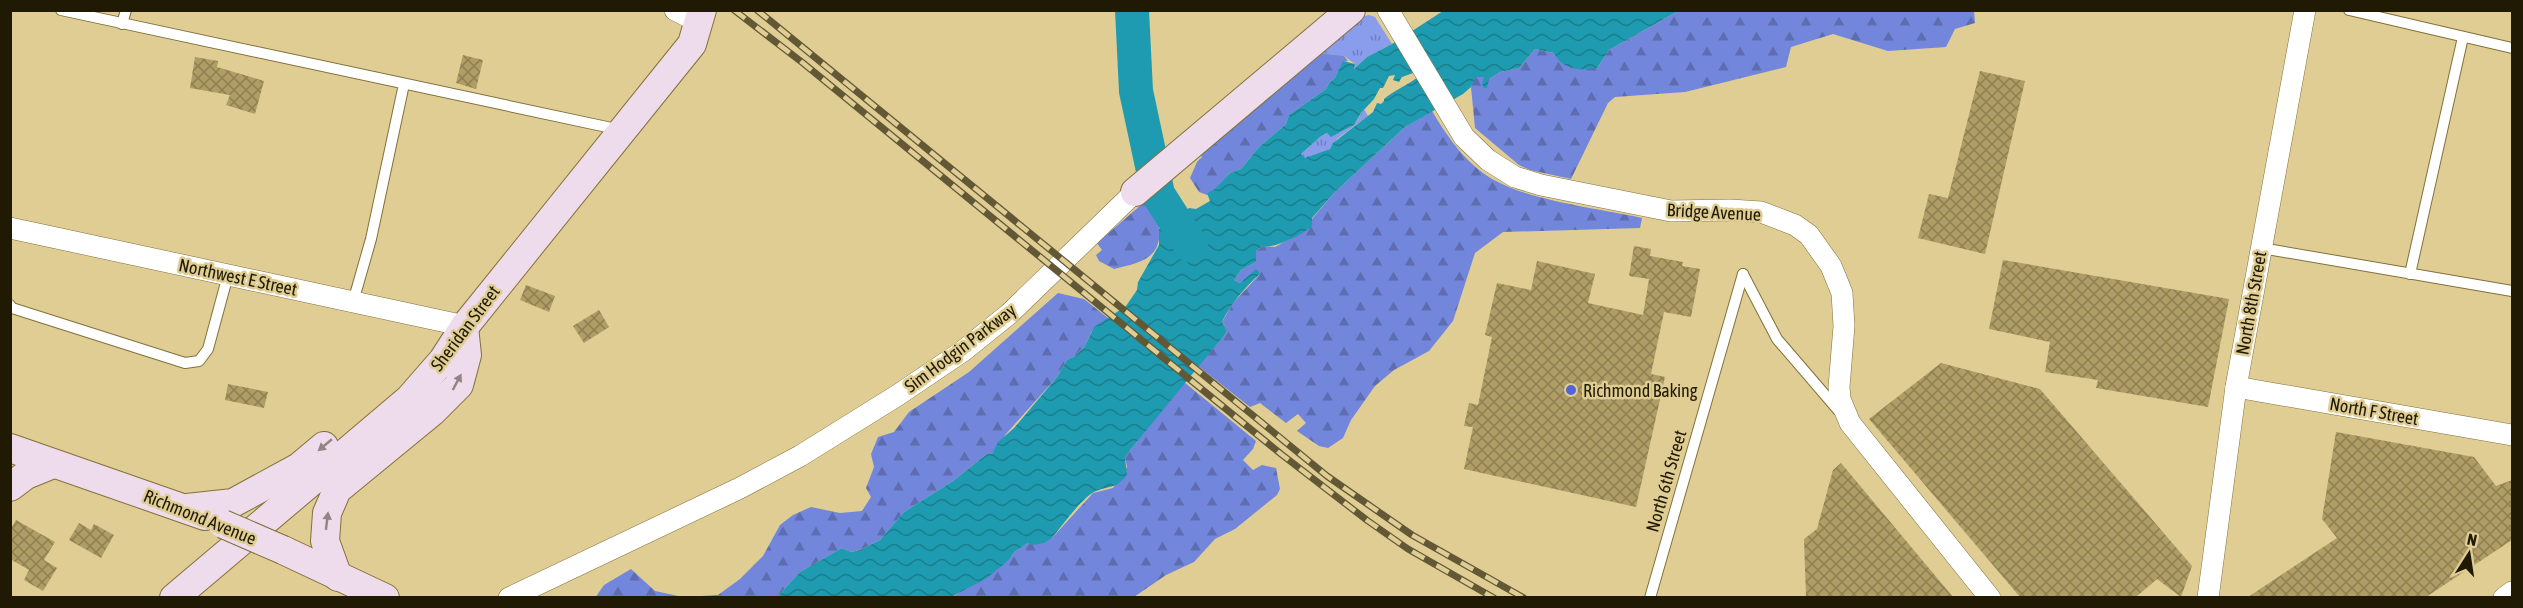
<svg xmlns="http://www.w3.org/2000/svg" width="2523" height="608" font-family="'Asap Condensed',sans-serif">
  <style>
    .grass { fill: url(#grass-tufts) }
    .forest { fill: url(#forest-firs) }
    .water { fill: url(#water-waves); fill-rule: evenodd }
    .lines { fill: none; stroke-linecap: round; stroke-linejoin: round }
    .river { stroke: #1e9bb0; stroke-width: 34 }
    .building { fill: url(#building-cross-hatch) }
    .lane-casing { stroke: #82713a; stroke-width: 12 }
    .street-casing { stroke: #82713a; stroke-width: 22 }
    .secondary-casing { stroke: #82713a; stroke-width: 30 }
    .lane { stroke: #fff; stroke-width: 10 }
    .street { stroke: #fff; stroke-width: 21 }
    .secondary { stroke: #eedbeb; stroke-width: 28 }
    .rail-casing { stroke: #635836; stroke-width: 7 }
    .rail { stroke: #dfcd94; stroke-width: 4.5; stroke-dasharray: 14; stroke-linecap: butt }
    .secondary-bridge-casing { stroke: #82713a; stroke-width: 30; stroke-linecap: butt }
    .secondary-bridge { stroke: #eedbeb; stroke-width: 28 }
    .oneway { fill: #918483 }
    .poi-dot { fill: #5264da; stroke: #dfcd94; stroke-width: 2 }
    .labels { text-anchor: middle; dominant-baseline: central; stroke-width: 5; stroke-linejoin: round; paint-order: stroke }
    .street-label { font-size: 18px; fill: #201903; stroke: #dfcd94 }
    .poi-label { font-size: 18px; fill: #201903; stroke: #dfcd94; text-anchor: start }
  </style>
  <defs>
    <pattern id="grass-tufts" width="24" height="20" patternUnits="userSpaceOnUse" patternTransform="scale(1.5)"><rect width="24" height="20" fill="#899dec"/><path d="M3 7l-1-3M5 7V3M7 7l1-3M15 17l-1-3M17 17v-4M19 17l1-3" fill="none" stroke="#707fbd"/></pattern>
    <pattern id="forest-firs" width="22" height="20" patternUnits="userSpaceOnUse" patternTransform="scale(1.5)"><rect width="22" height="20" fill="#7286dc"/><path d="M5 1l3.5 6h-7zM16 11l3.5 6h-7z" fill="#5d6db0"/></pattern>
    <pattern id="water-waves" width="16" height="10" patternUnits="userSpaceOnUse" patternTransform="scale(1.5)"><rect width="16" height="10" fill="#1e9bb0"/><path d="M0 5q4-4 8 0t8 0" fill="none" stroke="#1a7e8d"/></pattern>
    <pattern id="building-cross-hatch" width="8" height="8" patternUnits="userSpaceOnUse" patternTransform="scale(1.5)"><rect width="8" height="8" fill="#ae9d65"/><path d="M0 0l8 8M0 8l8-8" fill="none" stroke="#8d7f51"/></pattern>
  </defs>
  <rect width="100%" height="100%" fill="#dfcd94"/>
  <!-- grass -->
  <g class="grass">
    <polygon points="1369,15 1375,17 1392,44 1367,57 1354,69 1355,64 1344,56 1320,53 1364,16"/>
    <polygon points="1364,109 1368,116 1337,139 1330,149 1305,159 1301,154 1320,137 1328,133 1339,133 1354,125"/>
  </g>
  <!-- forest -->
  <g class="forest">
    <polygon points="1678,11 1974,11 1975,23 1955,29 1946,47 1888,51 1833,34 1791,47 1786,67 1685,92 1615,97 1608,103 1571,179 1530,170 1519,165 1475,128 1471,87 1475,77 1480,76 1489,79 1500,72 1519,68 1535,49 1554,53 1597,68 1609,50"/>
    <polygon points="1320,53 1344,56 1348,61 1343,62 1335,78 1329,83 1326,89 1289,115 1286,124 1259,147 1241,169 1230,173 1215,190 1207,193 1210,196 1199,192 1190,178 1197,162 1202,157 1201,155"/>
    <path d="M1432,111C1448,138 1469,168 1498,182C1534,201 1600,209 1642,218L1640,228L1503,232L1475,253L1453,321L1429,351L1394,370L1375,386L1351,420L1343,438L1328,448L1319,446L1297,431L1306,423L1298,414L1286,423L1260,403L1250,407L1198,366L1226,333L1227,330L1222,322L1233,303L1260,274H1253L1240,283L1234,280L1241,270L1256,262V251L1263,246L1275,247L1300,233L1334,193L1405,127Z"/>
    <path d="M1149,198C1155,206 1157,214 1159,224C1163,258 1143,262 1114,269L1099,261L1096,255L1102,250L1097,243Z"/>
    <polygon points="1058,293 1084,299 1108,318 1092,331 1085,346 1075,356 1067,360 1057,377 1006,434 992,454 987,454 953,481 904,512 880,540 860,550 851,552 842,548 800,572 777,597 595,598 604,585 631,569 655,591 683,597 718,595 740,579 763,556 780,525 793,515 811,507 840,513 862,511 871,497 866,488 874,467 871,454 878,437 894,432 909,412 969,372"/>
    <polygon points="1184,382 1256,441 1253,449 1243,460 1253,470 1262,465 1276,468 1280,489 1277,495 1235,529 1215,539 1194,562 1166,575 1134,597 951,598 1010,559 1014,552 1028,543 1052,538 1093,493 1113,488 1127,467 1125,458 1131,449"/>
  </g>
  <!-- water -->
  <path class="water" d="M1443,11H1678L1609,50L1597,68C1581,71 1562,70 1554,53L1535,49L1519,68L1500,72L1489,79L1487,88H1484L1482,84L1484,77H1476L1471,87L1463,94L1405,127L1334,193L1312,218V226C1306,233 1271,250 1263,246L1256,251V262L1241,270L1234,280L1240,283L1256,269L1260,274C1245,287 1230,305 1222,322L1227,330L1226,333L1131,449L1125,458L1127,475C1115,490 1109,485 1094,492C1081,499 1062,526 1052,538L1044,543L1032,545L1028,543L1014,552L1010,559L987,578L951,597L768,598L777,597L800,572L842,548L851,552L860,550L880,540L904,512L953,481L987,454H992L998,442L1014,428L1057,377L1067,360L1075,356L1085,346L1094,327L1126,306L1137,290L1138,282L1159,245V229L1189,208L1196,209L1210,201L1207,193L1215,189L1230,173L1241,169L1259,147L1286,124L1289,115L1326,89L1329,83L1335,78L1343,61L1355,64L1354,69L1367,57L1392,44ZM1416,72L1418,77C1406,86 1395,90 1384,99V101L1381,104L1377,103L1373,112L1333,143L1330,149L1305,158L1301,154L1320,137L1327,133L1331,137L1354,125L1361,113L1374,99L1380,88H1383L1389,76L1395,75L1393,80L1399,82L1402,77Z"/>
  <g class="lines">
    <!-- river -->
    <polyline class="river" points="1132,10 1136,91 1158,194 1191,246"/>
  </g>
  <!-- building -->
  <g class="building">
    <polygon points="463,55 483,60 476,89 456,83"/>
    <polygon points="195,57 218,61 217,67 264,81 255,114 226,105 230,95 190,88"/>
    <polygon points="1980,71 2025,81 1985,254 1918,238 1929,194 1948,198"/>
    <polygon points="1634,246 1651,249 1650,256 1683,262 1682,266 1700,269 1691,317 1664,312 1651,374 1665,377 1636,507 1464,469 1473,427 1464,426 1469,403 1478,405 1492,337 1485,335 1497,283 1531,290 1537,261 1595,274 1588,303 1643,315 1649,279 1629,276"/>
    <polygon points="2003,260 2229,299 2208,407 2096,388 2098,380 2045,372 2050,342 1989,329"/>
    <polygon points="526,285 555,296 549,312 520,300"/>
    <polygon points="599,310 609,327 584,343 573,326"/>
    <polygon points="1941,363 2040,389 2192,566 2181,597 2157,579 2136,597 2020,597 1869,419"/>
    <polygon points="228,384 268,392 264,408 225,400"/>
    <polygon points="2336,432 2474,457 2496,486 2512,480 2512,540 2426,597 2248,597 2337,538 2322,519"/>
    <polygon points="1841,463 1953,597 1806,597 1804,539 1817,529 1833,470"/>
    <polygon points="16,520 55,542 44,560 57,568 43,591 24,580 29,570 10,559 10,530"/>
    <polygon points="79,523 91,530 94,524 114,535 101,558 69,540"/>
  </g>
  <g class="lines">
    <defs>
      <g id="lane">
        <polyline points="61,10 621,130"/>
        <polyline points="2349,10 2512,48"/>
        <polyline points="122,24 126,10"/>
        <polyline points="2261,248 2512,291"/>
        <polyline points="1743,274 1777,339 1838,410"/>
        <polyline points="2410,274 2463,37"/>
        <polyline points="353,302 371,239 404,84"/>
        <polyline points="10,305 12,308 185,363 199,361 208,349 228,275"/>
        <polyline points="1650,598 1743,274"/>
      </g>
      <g id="street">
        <polyline points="675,10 699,22"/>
        <polyline points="1388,10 1464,137 1488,160 1515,177 1541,185 1671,211 1730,210 1761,212 1795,225 1809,235 1831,266 1842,293 1844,326 1839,387 1840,399 1850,423 1990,598"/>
        <polyline points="10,228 465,326"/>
        <polyline points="2236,387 2512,435"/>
        <polyline points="509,598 740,488 800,456 898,395 963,351 1009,314 1135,192"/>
        <polyline points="2208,598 2236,387 2305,10"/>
        <polyline points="2504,598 2512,592"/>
      </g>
      <g id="secondary">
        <polyline points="1135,192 1351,10"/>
        <polyline points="10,448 205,516"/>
        <polyline points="10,487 26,475 53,464"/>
        <polyline points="187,508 233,503 299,467 324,446"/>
        <polyline points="283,550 385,598"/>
        <polyline points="338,577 325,541 327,513 337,490 432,412 459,385 467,355 464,327"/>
        <polyline points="174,598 409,399 443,360 465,326 692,44 702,10"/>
      </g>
    </defs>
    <!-- lane casing -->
    <use href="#lane" class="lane-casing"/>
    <!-- street casing -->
    <use href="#street" class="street-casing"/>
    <!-- secondary casing -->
    <use href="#secondary" class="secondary-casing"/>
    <!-- lane -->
    <use href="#lane" class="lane"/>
    <!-- street -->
    <use href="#street" class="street"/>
    <!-- secondary -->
    <use href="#secondary" class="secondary"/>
    <defs>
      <g id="rail">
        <polyline points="734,10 803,63 1281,454 1368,521 1408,549 1494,598"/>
        <polyline points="757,10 1327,476 1412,535 1524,598"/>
      </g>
    </defs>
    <!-- rail casing -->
    <use href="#rail" class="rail-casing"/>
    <!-- rail -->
    <use href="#rail" class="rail"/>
    <defs>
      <polyline id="secondary-bridge" points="223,524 283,550"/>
    </defs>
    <!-- secondary-bridge casing -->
    <use href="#secondary-bridge" class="secondary-bridge-casing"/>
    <!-- secondary-bridge -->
    <use href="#secondary-bridge" class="secondary-bridge"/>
  </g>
  <!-- one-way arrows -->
  <defs><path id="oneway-solid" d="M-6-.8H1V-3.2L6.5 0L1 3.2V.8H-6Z" transform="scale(1.5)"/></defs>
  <g class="oneway">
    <use href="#oneway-solid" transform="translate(457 382) rotate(-62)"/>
    <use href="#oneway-solid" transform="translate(325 445) rotate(140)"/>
    <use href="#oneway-solid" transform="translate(327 521) rotate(-83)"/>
  </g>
  <!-- markers -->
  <circle class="poi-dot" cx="1571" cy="390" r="6"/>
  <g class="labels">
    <!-- street labels -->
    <g class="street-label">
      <text transform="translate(1714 212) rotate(3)">Bridge Avenue</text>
      <text transform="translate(238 277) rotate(12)">Northwest E Street</text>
      <text transform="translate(2251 303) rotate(-80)">North 8th Street</text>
      <text transform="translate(465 328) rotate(-53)">Sheridan Street</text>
      <text transform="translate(960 348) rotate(-37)">Sim Hodgin Parkway</text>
      <text transform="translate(2374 411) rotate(10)">North F Street</text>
      <text transform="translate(1666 481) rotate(-74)">North 6th Street</text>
      <text transform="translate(200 517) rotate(22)">Richmond Avenue</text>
    </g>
    <!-- poi labels -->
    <g class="poi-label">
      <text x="1583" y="390">Richmond Baking</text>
    </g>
  </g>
  <!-- border -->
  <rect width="2523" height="608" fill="none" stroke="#201903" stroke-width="24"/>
  <!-- north arrow -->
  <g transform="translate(2469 554) rotate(12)" stroke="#dfcd94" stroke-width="4.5" paint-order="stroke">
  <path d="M0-4.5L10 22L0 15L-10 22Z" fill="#201903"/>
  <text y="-9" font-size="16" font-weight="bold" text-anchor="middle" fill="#201903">N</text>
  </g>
</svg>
